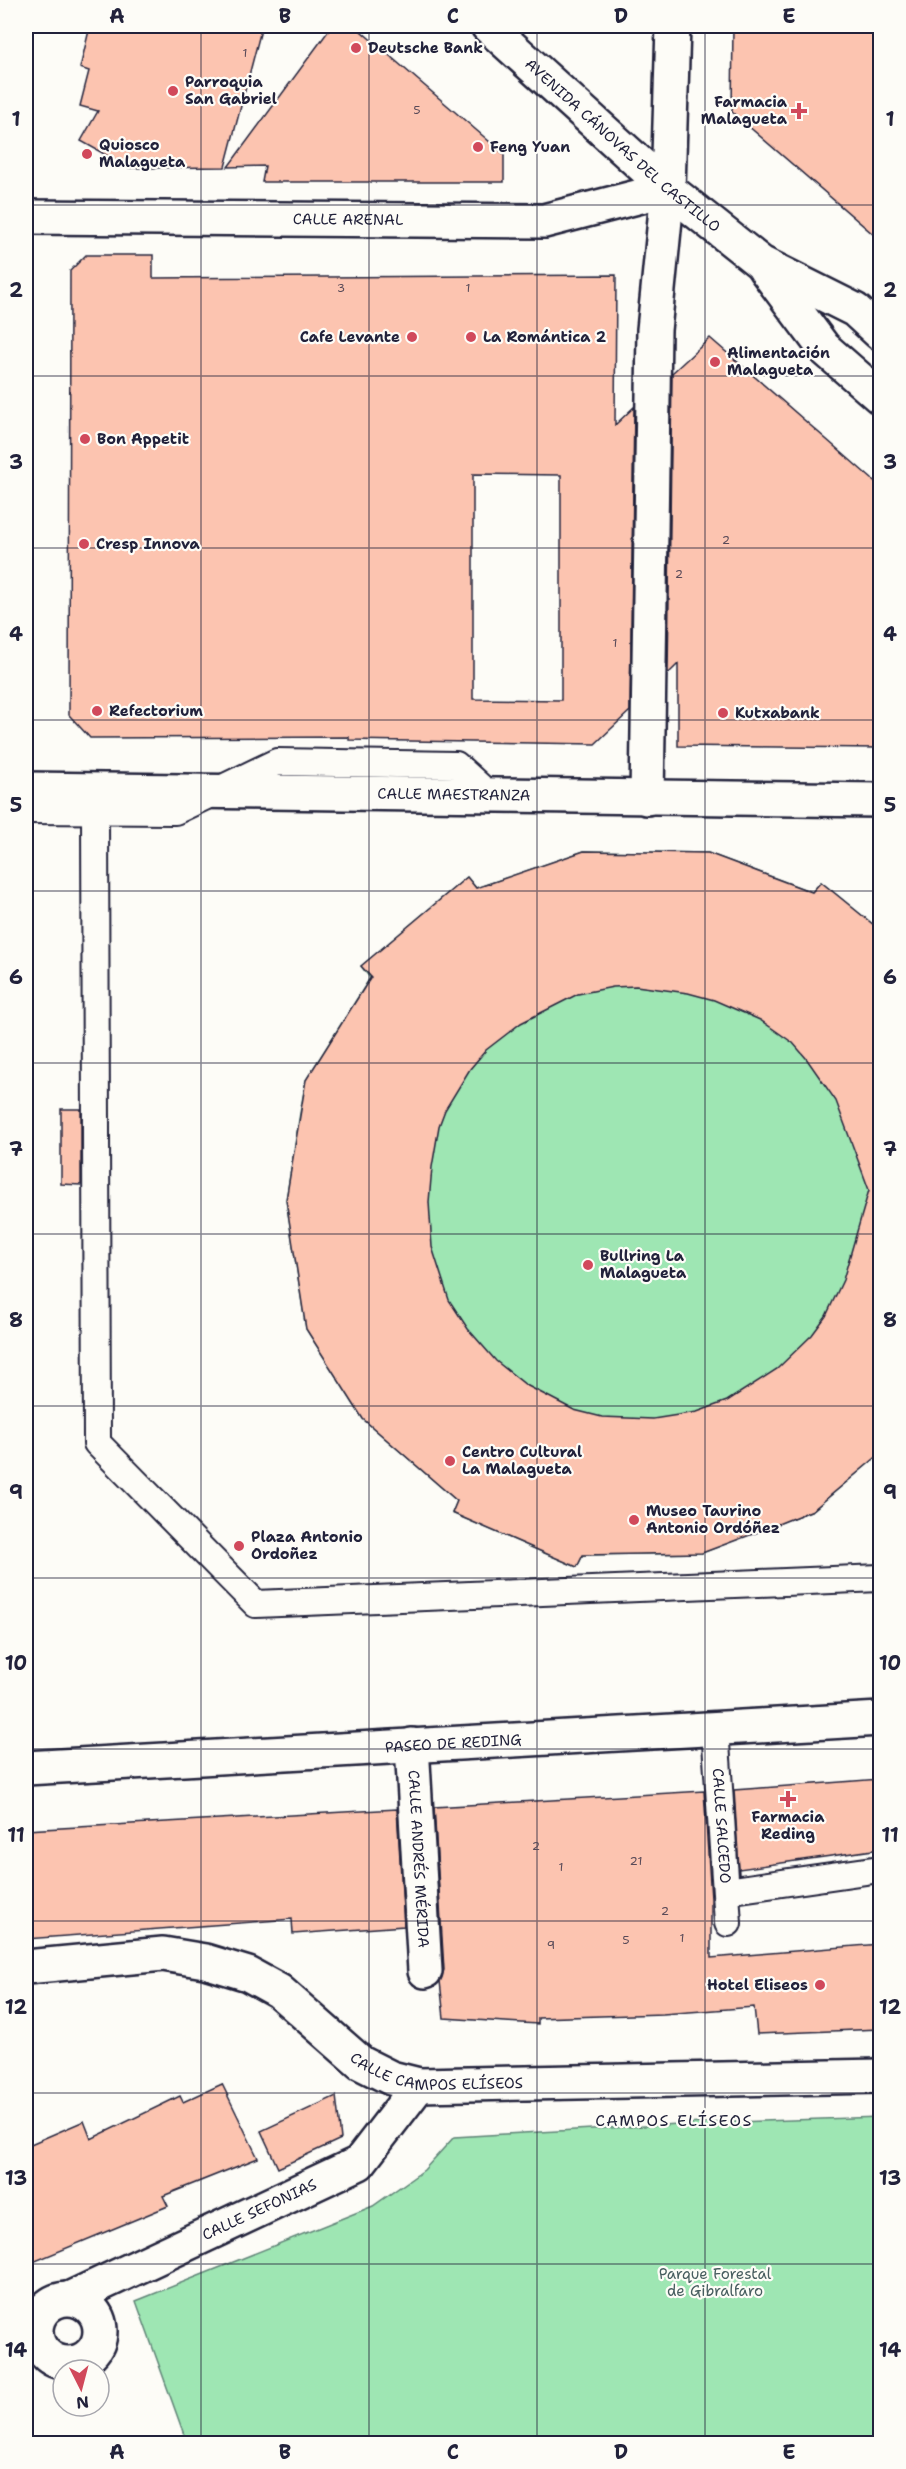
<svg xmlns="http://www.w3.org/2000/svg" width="906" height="2469" font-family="'Shantell Sans',sans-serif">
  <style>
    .green { fill: #9ee6b3; stroke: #608477; stroke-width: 1.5 }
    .building { fill: #fcc4b0; stroke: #22223b; stroke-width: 1.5; fill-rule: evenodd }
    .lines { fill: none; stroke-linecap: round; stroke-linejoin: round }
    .service-casing { stroke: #22223b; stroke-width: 30 }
    .pedestrian-casing { stroke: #22223b; stroke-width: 38 }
    .minor-casing { stroke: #22223b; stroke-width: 38 }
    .secondary-casing { stroke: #22223b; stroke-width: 38 }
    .primary-casing { stroke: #22223b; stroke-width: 38 }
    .service { stroke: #fdfcf7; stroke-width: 26 }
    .pedestrian { stroke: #fdfcf7; stroke-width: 33 }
    .minor { stroke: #fdfcf7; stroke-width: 33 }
    .secondary { stroke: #fdfcf7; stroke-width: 33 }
    .primary { stroke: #fdfcf7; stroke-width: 33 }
    .grid { fill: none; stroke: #22223b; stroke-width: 1.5; stroke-opacity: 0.55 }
    .poi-dot { fill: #d1495b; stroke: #fdfcf7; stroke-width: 2 }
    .labels { text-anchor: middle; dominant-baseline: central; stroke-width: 4.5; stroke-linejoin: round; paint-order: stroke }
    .number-label { font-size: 12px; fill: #584a58 }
    .poi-label { font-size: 15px; font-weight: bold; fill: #22223b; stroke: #fdfcf7; text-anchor: start }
    .street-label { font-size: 15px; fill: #22223b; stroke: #fdfcf7 }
    .park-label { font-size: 15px; fill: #475d5f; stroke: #fdfcf7 }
    .neighbourhood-label { font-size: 16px; letter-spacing: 1.5px; fill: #22223b; stroke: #fdfcf7 }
    .neatline { fill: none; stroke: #22223b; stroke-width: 2 }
    .grid-label { font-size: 20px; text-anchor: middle; font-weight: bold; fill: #22223b }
  </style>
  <rect width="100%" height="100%" fill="#fdfcf7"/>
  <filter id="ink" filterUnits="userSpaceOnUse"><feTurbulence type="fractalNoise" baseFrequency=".0167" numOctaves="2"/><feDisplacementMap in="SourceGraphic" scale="12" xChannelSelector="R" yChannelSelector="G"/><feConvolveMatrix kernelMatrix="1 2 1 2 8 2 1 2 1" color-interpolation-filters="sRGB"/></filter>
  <g filter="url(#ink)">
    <!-- green -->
    <g class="green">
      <polygon points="584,851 708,853 812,892 821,882 880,930 880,1454 813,1510 702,1553 583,1555 577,1567 452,1513 457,1501 363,1419 306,1329 286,1200 300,1113 306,1080 370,978 361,966 467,877 476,888"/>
      <polygon points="880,2117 880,2443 187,2443 136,2301 373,2206 424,2170 454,2137 679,2124"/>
    </g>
    <!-- building -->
    <g class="building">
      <polygon points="90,26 262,26 225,167 129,168 81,141 98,111 80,106 89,71 80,68"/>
      <polygon points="332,26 355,26 504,154 504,182 262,182 265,166 228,167"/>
      <polygon points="733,26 880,26 880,240 732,112"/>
      <path d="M86,255H153V278L616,275L615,425L634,407L630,711L595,744L349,740V737L90,738L69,715L70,271ZM473,474L561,475V700L473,699Z"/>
      <polygon points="710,338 880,486 880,748 678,746 678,664 668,674 672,373"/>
      <path d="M584,851L708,853L812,892L821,882L880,930V1454L813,1510L758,1532L702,1553L583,1555L577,1567L452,1513L457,1501L363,1419L306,1329L286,1200L306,1080L371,977L361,966L467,877L476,888ZM636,986L688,993L714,1000L760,1020L793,1043L806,1058L836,1101L869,1190L843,1280L826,1316L812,1335L777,1369L727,1401L697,1412L653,1419L602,1417L574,1410L526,1385L496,1361L468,1329L449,1300L432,1247L429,1202L432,1167L439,1126L445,1110L470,1069L486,1050L521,1023L578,994L613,987Z"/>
      <polygon points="61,1109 81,1109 81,1185 61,1184"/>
      <polygon points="880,1779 880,1849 739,1869 734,1790"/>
      <polygon points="704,1791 711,1899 711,1958 880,1944 880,2029 757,2034 754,2007 663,2014 538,2018 538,2024 444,2018 440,1981 444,1970 434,1807"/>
      <polygon points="397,1809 404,1926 293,1934 292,1919 26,1939 26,1830"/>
      <polygon points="222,2084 258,2158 163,2196 168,2206 26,2265 26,2146 84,2121 91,2139 180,2096 183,2102"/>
      <polygon points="336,2096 341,2139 278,2168 261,2131"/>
    </g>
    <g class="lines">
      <defs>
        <g id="service">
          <polyline points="26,810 175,811 277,762 456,765 489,795"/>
          <polyline points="95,810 97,1443 256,1604 880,1578"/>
          <path id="s1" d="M715,1728L728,1923"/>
          <polyline points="726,1891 880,1869"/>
        </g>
        <g id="pedestrian">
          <path id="s2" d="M412,1745L425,1971"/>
        </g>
        <g id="minor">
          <path id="s3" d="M26,217L544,221L668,189"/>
          <path id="s4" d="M26,789L880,800"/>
          <polyline points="647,798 654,330 668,189 673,26"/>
          <path id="s5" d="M26,1967L163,1954L205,1961L248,1974L279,1991L361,2063L391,2078L419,2085L880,2076"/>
          <path id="s6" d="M71,2298L359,2163L419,2085"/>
          <circle cx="68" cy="2331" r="32"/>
        </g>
        <g id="secondary">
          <path id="s7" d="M26,1768L880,1719"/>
        </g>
        <g id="primary">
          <path id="s8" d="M488,26L668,189L761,263L855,310L880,333"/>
          <polyline points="765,269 824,348 880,397"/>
        </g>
      </defs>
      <!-- service casing -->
      <use href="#service" class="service-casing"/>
      <!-- pedestrian casing -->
      <use href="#pedestrian" class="pedestrian-casing"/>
      <!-- minor casing -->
      <use href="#minor" class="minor-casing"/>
      <!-- secondary casing -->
      <use href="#secondary" class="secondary-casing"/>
      <!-- primary casing -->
      <use href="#primary" class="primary-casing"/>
      <!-- service -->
      <use href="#service" class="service"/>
      <!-- pedestrian -->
      <use href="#pedestrian" class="pedestrian"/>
      <!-- minor -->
      <use href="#minor" class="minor"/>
      <!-- secondary -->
      <use href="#secondary" class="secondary"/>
      <!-- primary -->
      <use href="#primary" class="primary"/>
    </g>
  </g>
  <!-- grid -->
  <path class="grid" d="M201,26V2444M369,26V2444M537,26V2444M705,26V2444M26,205H880M26,376H880M26,548H880M26,720H880M26,891H880M26,1063H880M26,1234H880M26,1406H880M26,1578H880M26,1749H880M26,1921H880M26,2093H880M26,2264H880"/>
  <!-- markers -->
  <g class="poi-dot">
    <circle cx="356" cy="48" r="6"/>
    <circle cx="173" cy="91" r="6"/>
    <path d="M796 102h6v6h6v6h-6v6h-6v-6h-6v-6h6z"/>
    <circle cx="478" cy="147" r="6"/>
    <circle cx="87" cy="154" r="6"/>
    <circle cx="412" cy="337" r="6"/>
    <circle cx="471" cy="337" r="6"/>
    <circle cx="715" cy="362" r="6"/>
    <circle cx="85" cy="439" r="6"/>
    <circle cx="84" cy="544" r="6"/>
    <circle cx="97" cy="711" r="6"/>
    <circle cx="723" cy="713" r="6"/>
    <circle cx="588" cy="1265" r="6"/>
    <circle cx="450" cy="1461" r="6"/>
    <circle cx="634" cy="1520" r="6"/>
    <circle cx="239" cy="1546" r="6"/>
    <path d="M785 1790h6v6h6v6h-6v6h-6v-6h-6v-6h6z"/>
    <circle cx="820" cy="1985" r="6"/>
  </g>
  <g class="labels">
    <!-- number labels -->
    <g class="number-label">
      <text x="245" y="53">1</text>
      <text x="417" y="110">5</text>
      <text x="341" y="288">3</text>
      <text x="468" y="288">1</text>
      <text x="726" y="540">2</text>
      <text x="679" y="574">2</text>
      <text x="615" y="643">1</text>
      <text x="536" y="1846">2</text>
      <text x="636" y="1861">21</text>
      <text x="561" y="1867">1</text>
      <text x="665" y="1911">2</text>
      <text x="682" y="1938">1</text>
      <text x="626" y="1940">5</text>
      <text x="551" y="1945">9</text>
    </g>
    <!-- poi labels -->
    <g class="poi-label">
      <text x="368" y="48">Deutsche Bank</text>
      <text x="185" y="82">Parroquia<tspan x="185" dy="17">San Gabriel</tspan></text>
      <text x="787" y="102" text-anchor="end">Farmacia<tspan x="787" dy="17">Malagueta</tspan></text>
      <text x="99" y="145">Quiosco<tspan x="99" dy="17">Malagueta</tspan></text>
      <text x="490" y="147">Feng Yuan</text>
      <text x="400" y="337" text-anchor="end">Cafe Levante</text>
      <text x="483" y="337">La Romántica 2</text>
      <text x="727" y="353">Alimentación<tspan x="727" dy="17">Malagueta</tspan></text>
      <text x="97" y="439">Bon Appetit</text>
      <text x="96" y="544">Cresp Innova</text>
      <text x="109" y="711">Refectorium</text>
      <text x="735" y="713">Kutxabank</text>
      <text x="600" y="1256">Bullring La<tspan x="600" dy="17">Malagueta</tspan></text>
      <text x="462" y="1452">Centro Cultural<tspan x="462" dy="17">La Malagueta</tspan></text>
      <text x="646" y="1511">Museo Taurino<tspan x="646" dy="17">Antonio Ordóñez</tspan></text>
      <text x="251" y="1537">Plaza Antonio<tspan x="251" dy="17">Ordoñez</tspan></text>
      <text x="788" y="1817" text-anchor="middle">Farmacia<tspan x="788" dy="17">Reding</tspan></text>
      <text x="808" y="1985" text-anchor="end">Hotel Eliseos</text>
    </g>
    <!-- street labels -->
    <g class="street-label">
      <text stroke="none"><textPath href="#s8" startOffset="180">AVENIDA CÁNOVAS DEL CASTILLO</textPath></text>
      <text stroke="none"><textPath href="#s3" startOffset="322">CALLE ARENAL</textPath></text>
      <text stroke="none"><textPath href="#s4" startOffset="428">CALLE MAESTRANZA</textPath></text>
      <text stroke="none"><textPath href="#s7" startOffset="428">PASEO DE REDING</textPath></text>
      <text stroke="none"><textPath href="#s1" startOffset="98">CALLE SALCEDO</textPath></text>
      <text stroke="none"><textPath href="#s2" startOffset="114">CALLE ANDRÉS MÉRIDA</textPath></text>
      <text stroke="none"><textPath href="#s5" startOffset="447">CALLE CAMPOS ELÍSEOS</textPath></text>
      <text stroke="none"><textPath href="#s6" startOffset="208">CALLE SEFONIAS</textPath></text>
    </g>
    <!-- park labels -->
    <g class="park-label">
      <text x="715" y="2274">Parque Forestal<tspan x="715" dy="17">de Gibralfaro</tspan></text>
    </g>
    <!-- neighbourhood labels -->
    <g class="neighbourhood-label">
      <text x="674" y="2120">CAMPOS ELÍSEOS</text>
    </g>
  </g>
  <!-- margin -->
  <rect width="906" height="2469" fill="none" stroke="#fdfcf7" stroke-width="66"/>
  <!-- north arrow -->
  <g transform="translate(81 2388) rotate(174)"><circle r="28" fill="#fdfcf7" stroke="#a5a5ac" stroke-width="1.5"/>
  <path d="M0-4.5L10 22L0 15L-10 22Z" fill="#d1495b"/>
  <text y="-9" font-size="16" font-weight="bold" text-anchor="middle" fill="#22223b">N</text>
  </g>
  <rect x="33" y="33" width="840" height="2403" class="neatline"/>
  <g class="grid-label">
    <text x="117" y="23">A</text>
    <text x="285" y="23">B</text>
    <text x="453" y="23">C</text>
    <text x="621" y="23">D</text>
    <text x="789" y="23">E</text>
    <text x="16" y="126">1</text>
    <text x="890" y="126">1</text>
    <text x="16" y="297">2</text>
    <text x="890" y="297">2</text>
    <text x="16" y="469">3</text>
    <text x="890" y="469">3</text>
    <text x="16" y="641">4</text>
    <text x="890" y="641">4</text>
    <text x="16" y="812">5</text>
    <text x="890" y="812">5</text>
    <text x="16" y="984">6</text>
    <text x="890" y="984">6</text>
    <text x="16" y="1156">7</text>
    <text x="890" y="1156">7</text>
    <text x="16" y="1327">8</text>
    <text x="890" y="1327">8</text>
    <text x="16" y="1499">9</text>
    <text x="890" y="1499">9</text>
    <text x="16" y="1670">10</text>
    <text x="890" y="1670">10</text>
    <text x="16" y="1842">11</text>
    <text x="890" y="1842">11</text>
    <text x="16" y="2014">12</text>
    <text x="890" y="2014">12</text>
    <text x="16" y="2185">13</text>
    <text x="890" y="2185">13</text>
    <text x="16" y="2357">14</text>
    <text x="890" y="2357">14</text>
    <text x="117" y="2459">A</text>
    <text x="285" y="2459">B</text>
    <text x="453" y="2459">C</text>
    <text x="621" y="2459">D</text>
    <text x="789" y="2459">E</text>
  </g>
</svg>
